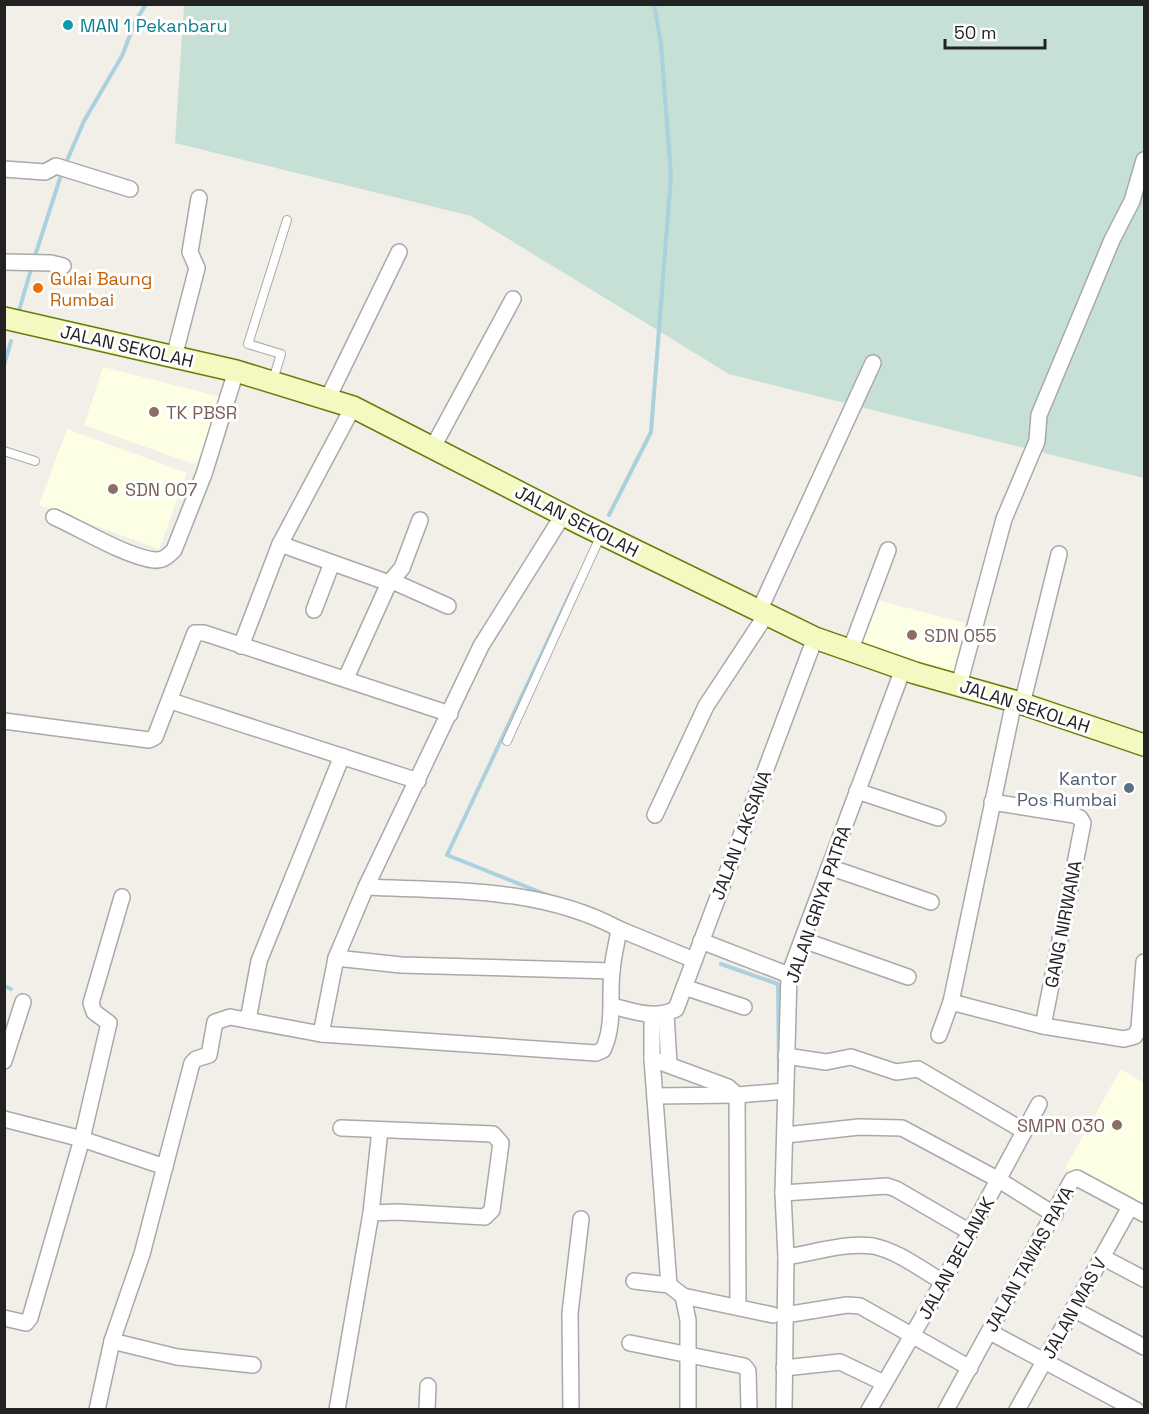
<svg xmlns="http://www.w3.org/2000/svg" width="1149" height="1414" font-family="'Space Grotesk',sans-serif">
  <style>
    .education { fill: #fdffe5 }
    .wetland { fill: #c6e0d5 }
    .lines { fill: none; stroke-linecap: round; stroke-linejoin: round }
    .stream { stroke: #abd0de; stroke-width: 4 }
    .lane-casing { stroke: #a9a9a9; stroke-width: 10 }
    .street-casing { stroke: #a9a9a9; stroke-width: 18 }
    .secondary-casing { stroke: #687b07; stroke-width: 24 }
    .lane { stroke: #fff; stroke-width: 8 }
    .street { stroke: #fff; stroke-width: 15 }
    .secondary { stroke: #f3f9c0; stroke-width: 21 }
    .culture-dot { fill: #0f9aa8; stroke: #fff; stroke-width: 2 }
    .food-dot { fill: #e8710a; stroke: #fff; stroke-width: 2 }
    .education-dot { fill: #8d6e63; stroke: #fff; stroke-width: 2 }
    .service-dot { fill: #5c6f8a; stroke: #fff; stroke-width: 2 }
    .labels { text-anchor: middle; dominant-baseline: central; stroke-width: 6; stroke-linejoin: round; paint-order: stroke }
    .culture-label { font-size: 18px; fill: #0d838f; stroke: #fff; text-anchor: start }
    .food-label { font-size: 18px; fill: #c56008; stroke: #fff; text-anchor: start }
    .street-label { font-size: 18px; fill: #222; stroke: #fff }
    .education-label { font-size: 18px; fill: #785e54; stroke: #fff; text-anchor: start }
    .service-label { font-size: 18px; fill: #4e5e75; stroke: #fff; text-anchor: end }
  </style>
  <rect width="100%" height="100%" fill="#f2efe9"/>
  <!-- education -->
  <g class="education">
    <polygon points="103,367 225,398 202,467 84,425"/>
    <polygon points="67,429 187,473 159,549 39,505"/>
    <polygon points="873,599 965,623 953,676 858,648"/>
    <polygon points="1121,1069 1144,1083 1144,1204 1141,1210 1065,1168"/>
  </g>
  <!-- wetland -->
  <polygon class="wetland" points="184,5 1144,5 1144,478 729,374 471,216 175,143"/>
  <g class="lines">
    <!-- stream -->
    <g class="stream">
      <polyline points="65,165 84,121 122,56 135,22 146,4"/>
      <polyline points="34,259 62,172"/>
      <polyline points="18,314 32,266"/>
      <polyline points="4,365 11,341"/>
      <polyline points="609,515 651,432 671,176 661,44 654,4"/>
      <polyline points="552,897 447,855 575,583"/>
      <polyline points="721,964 778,984 779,1071"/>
      <polyline points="4,986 11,989"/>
    </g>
    <defs>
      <g id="lane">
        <polyline points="273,380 281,354 248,344 287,220"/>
        <polyline points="4,451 35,461"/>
        <polyline points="507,741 601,535"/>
      </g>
      <g id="street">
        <polyline points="4,169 45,172 56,166 130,189"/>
        <polyline points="4,262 51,263 63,266"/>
        <polyline points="174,357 197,268 190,252 199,198"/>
        <polyline points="328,398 399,252"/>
        <polyline points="433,447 513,299"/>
        <path d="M54,517C81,529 127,557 154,560C163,561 168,556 174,550L204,474L236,371"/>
        <polyline points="280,544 389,583 402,568 420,520"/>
        <polyline points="392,581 448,606"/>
        <polyline points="314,610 332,563"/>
        <polyline points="759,611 873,363"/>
        <polyline points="241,646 280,544 353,407"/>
        <polyline points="850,651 888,550"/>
        <polyline points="346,678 389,583"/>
        <polyline points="959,685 1004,519 1037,441 1039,415 1112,240 1132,201 1144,160"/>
        <polyline points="171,701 418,781"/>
        <polyline points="1022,704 1059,554"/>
        <polyline points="4,721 149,740 155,737 195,633 204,633 450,714"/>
        <polyline points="857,791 938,818"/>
        <polyline points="992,802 1074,815 1080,818 1083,823 1043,1026"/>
        <polyline points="655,815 706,706 766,615"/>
        <polyline points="829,867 931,902"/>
        <polyline points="619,929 694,960"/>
        <polyline points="803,940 908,977"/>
        <polyline points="701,941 789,975"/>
        <polyline points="336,958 401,965 612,971"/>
        <polyline points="684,987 744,1007"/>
        <polyline points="951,1002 1043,1026 1124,1039 1135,1036 1139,1028 1144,962"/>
        <path d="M612,1006C634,1011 654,1020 676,1009L815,638"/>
        <polyline points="666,1014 669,1064"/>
        <polyline points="652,1016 652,1059 669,1285"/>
        <polyline points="248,1020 259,961 342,756"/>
        <polyline points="321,1034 336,958 366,887 481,646 563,515"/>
        <polyline points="939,1035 951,1002 1014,701"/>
        <polyline points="786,1056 826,1062 851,1057 896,1072 918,1069 1024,1131"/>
        <polyline points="652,1059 728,1087 737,1095 738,1306"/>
        <polyline points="4,1061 23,1002"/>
        <polyline points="655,1096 737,1095 785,1091"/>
        <polyline points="4,1119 82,1139 165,1167"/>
        <polyline points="786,1135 859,1127 902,1128 999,1180 1055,1215"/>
        <polyline points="783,1193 887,1186 896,1189 970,1232"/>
        <polyline points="371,1213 380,1130"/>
        <path d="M786,1257C813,1253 847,1242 873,1246C898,1251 922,1270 943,1282"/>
        <polyline points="1102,1257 1144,1279"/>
        <polyline points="634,1281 669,1285 683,1296 773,1315"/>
        <polyline points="683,1296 688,1320 688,1410"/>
        <polyline points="1073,1309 1144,1347"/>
        <polyline points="785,1315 847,1305 860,1306 970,1368"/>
        <polyline points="4,1318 26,1323 30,1318 82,1139 109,1023 94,1012 91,1003 122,897"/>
        <polyline points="990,1332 1136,1410"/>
        <polyline points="112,1341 177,1357 253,1365"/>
        <polyline points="630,1343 744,1366 748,1371 749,1410"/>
        <polyline points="784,1368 840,1362 884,1383"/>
        <path d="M97,1410L112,1341L142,1254L192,1063L196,1059L209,1055L215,1022L230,1017L321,1034L596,1053L603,1050C615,1025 609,997 612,971C613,957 617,943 619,929C541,887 452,891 366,887"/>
        <polyline points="337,1410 371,1213 397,1212 485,1217 492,1210 501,1143 493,1134 341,1128"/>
        <polyline points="427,1410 428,1386"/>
        <polyline points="571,1410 570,1313 581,1219"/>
        <polyline points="784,1410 786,1257 783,1193 789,975 903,669"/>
        <polyline points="869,1410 943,1282 1039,1104"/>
        <polyline points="946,1410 1072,1180 1077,1178 1144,1214"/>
        <polyline points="1017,1410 1130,1207"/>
      </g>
      <polyline id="secondary" points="4,318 236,371 353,407 581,524 815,638 915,673 1014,701 1144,745"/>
    </defs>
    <!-- lane casing -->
    <use href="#lane" class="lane-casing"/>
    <!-- street casing -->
    <use href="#street" class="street-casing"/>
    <!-- secondary casing -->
    <use href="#secondary" class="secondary-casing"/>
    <!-- lane -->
    <use href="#lane" class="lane"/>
    <!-- street -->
    <use href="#street" class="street"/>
    <!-- secondary -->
    <use href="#secondary" class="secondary"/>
  </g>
  <!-- markers -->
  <circle class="culture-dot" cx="68" cy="25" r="6"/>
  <circle class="food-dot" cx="38" cy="288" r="6"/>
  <g class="education-dot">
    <circle cx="154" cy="412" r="6"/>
    <circle cx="113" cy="489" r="6"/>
    <circle cx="912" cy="635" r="6"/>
    <circle cx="1117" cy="1125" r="6"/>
  </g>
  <circle class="service-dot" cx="1129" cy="788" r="6"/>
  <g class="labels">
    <!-- culture labels -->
    <g class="culture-label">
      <text x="80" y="25">MAN 1 Pekanbaru</text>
    </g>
    <!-- food labels -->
    <g class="food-label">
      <text x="50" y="278">Gulai Baung<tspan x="50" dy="21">Rumbai</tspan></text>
    </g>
    <!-- street labels -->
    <g class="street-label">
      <text transform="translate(127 346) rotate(13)">JALAN SEKOLAH</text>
      <text transform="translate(577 521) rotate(27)">JALAN SEKOLAH</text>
      <text transform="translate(1025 706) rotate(18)">JALAN SEKOLAH</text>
      <text transform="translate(741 835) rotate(-69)">JALAN LAKSANA</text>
      <text transform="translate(818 904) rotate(-71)">JALAN GRIYA PATRA</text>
      <text transform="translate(1063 924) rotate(-79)">GANG NIRWANA</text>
      <text transform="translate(956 1258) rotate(-61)">JALAN BELANAK</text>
      <text transform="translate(1029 1259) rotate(-61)">JALAN TAWAS RAYA</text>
      <text transform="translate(1074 1308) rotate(-61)">JALAN MAS V</text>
    </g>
    <!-- education labels -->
    <g class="education-label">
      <text x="166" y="412">TK PBSR</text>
      <text x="125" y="489">SDN 007</text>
      <text x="924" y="635">SDN 055</text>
      <text x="1105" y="1125" text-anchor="end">SMPN 030</text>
    </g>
    <!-- service labels -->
    <g class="service-label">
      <text x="1117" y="778">Kantor<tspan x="1117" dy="21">Pos Rumbai</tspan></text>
    </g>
  </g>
  <!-- border -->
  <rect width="1149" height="1414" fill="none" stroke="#222222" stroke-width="12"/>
  <!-- scale -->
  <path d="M945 39v9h100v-9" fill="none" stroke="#222222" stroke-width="3"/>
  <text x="954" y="39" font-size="18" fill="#222222" stroke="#ffffff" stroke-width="4.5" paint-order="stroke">50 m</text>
</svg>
